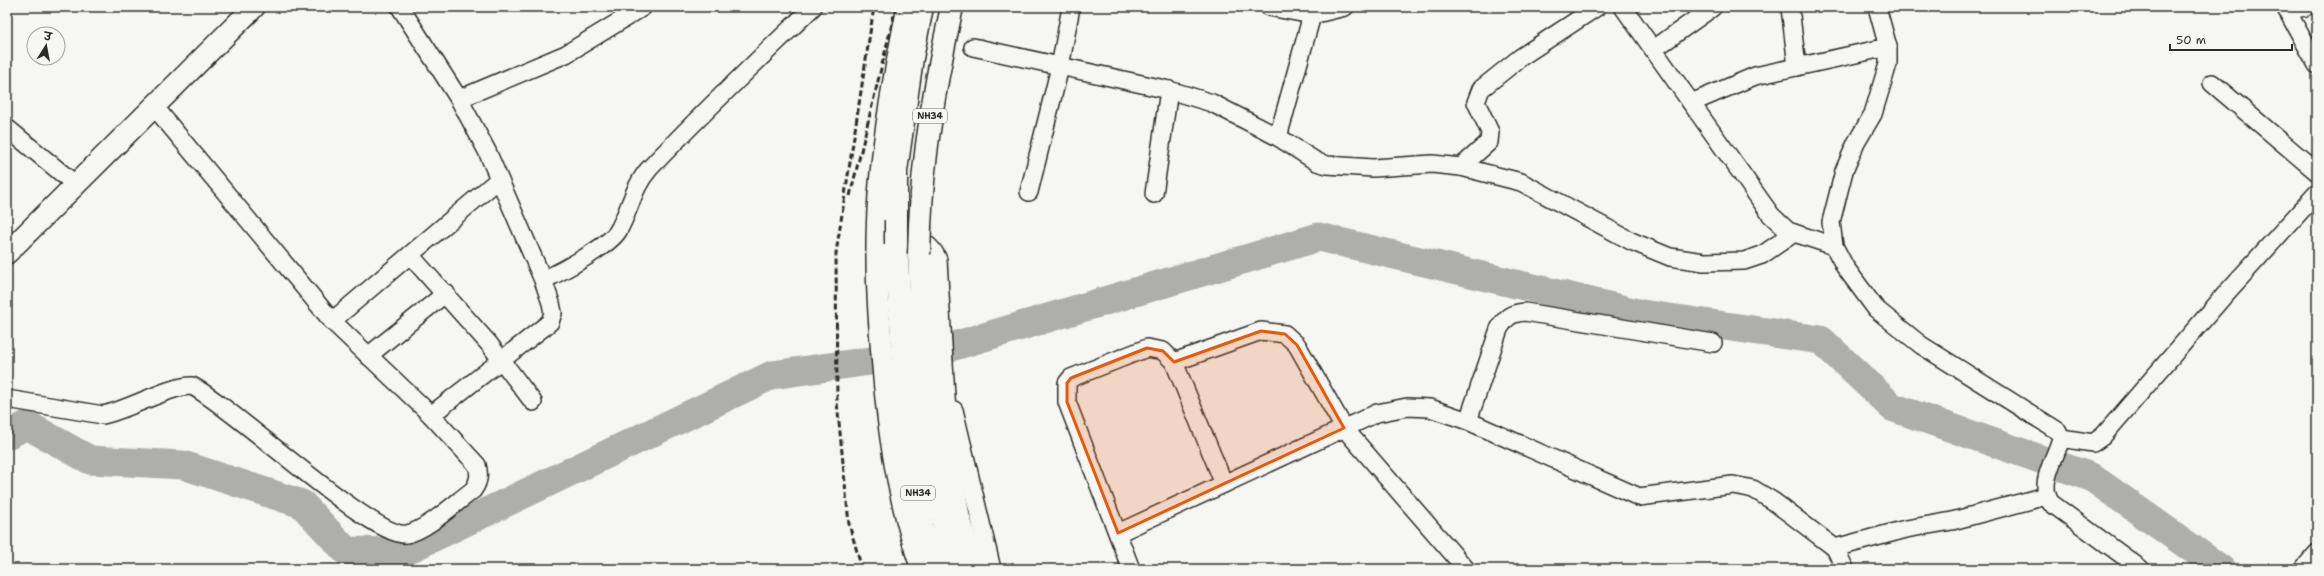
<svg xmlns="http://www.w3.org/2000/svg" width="2324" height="576" font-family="'Shantell Sans','Playpen Sans Deva',sans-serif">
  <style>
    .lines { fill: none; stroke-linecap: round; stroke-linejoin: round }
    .river { stroke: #aeaeab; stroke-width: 29 }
    .minor-casing { stroke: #2b2b2b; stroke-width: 20 }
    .tertiary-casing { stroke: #2b2b2b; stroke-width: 24 }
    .trunk-casing { stroke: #2b2b2b; stroke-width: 25 }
    .minor { stroke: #f6f6f2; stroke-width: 17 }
    .tertiary { stroke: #f6f6f2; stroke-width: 21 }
    .trunk { stroke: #f6f6f2; stroke-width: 22 }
    .rail { stroke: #2b2b2b; stroke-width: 3; stroke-dasharray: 6 3; stroke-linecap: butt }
    .trunk-bridge-casing { stroke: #2b2b2b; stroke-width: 25; stroke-linecap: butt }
    .trunk-bridge { stroke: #f6f6f2; stroke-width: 22 }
    .marked { fill: #e8590c; fill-opacity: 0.2; stroke: #e8590c; stroke-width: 3; stroke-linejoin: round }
    .labels { text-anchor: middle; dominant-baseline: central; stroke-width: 3; stroke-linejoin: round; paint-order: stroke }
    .shield { fill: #f6f6f2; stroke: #686867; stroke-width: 1 }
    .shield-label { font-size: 9px; font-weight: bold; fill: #2b2b2b }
  </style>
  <rect width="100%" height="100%" fill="#f6f6f2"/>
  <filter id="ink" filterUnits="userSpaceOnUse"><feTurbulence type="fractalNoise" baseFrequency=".025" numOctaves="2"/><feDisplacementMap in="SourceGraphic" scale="8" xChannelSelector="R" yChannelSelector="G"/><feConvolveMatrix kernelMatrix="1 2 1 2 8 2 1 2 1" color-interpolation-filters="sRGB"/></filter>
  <g filter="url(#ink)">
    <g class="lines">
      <!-- river -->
      <polyline class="river" points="7,435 27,425 90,460 183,465 302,504 346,551 403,552 772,375 934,352 1319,237 1642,314 1821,340 1892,407 2091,477 2221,569"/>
      <defs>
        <g id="minor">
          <polyline points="400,7 459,99 487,151 543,280 551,303 553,313 550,322 544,327 431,415"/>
          <polyline points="1269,7 1312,15 1345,7"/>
          <polyline points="1623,7 1771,215 1788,231 1834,246"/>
          <polyline points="1790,7 1797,67"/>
          <path d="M1877,7L1888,47V64L1873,114L1856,143L1844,171L1831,222L1834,246L1845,267L1876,309L1921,345L2058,431L2061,438C2056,458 2037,484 2051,503L2141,569"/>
          <polyline points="2285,7 2317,65"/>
          <polyline points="2288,10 2306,7"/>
          <polyline points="973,47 1169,90 1212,103 1278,137 1317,162 1327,165 1373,168 1432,164 1461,167 1521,182 1631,241 1670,257 1704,262 1744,261 1762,255 1794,233"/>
          <polyline points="1654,49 1713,7"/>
          <polyline points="2212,83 2317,172"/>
          <polyline points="459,99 566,54 643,7"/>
          <polyline points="1691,103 1755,76 1888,47"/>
          <polyline points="7,128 76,185"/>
          <polyline points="1278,137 1312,15"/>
          <polyline points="1461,167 1489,142 1490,132 1476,102 1481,89 1521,57 1597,7"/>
          <polyline points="1029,192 1060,67 1071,7"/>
          <polyline points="1154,194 1169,90"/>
          <polyline points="410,255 490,345 533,402"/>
          <path d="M543,280C561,272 609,246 618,231C630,210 633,187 649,169C702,113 758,60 813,7"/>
          <polyline points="332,321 498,180"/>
          <polyline points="368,356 446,293"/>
          <polyline points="1174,362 1261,331 1285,334 1297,345 1344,428 1466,569"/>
          <path d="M7,399L103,415C128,410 171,385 192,386C232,406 374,540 407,534C427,530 455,503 473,490C479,482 480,475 477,465L430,414L332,321L153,105"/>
          <polyline points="954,410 992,569"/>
          <path d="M1468,421L1499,329C1506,317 1511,313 1525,312L1713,343"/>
          <polyline points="2061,438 2093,443 2103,436 2229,290 2317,193"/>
          <polyline points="1118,533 1377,413 1407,407 1430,408 1468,421 1639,497 1733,485 1753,489 1773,501 1835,548 1845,569"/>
          <polyline points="1835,548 1906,529 1952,521 2046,496"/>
          <polyline points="1131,569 1067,402 1067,383 1071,378 1147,348 1163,351 1174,362 1224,484"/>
          <polyline points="2303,569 2317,553"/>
        </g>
        <g id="tertiary">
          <path d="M908,7C895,69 884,132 879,195C874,260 879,324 885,389C891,450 901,511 922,569"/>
          <path d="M878,231C901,235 926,237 936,260L947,447L959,516L975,569"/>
          <polyline points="7,253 254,7"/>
        </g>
        <g id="trunk">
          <polyline points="896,220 896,171 912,58 922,7"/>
          <path d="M920,226C923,151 936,80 952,7"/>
          <polyline points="896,245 907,416 922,529 936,569"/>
          <polyline points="919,254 926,416 943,523 958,569"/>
        </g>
      </defs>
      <!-- minor casing -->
      <use href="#minor" class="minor-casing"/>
      <!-- tertiary casing -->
      <use href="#tertiary" class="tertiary-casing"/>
      <!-- trunk casing -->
      <use href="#trunk" class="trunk-casing"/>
      <!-- minor -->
      <use href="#minor" class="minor"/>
      <!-- tertiary -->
      <use href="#tertiary" class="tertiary"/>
      <!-- trunk -->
      <use href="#trunk" class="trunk"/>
      <!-- rail -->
      <g class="rail">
        <polyline points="850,196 896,7"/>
        <polyline points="862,569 849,524 837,402 836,253 874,7"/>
      </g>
      <defs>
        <g id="trunk-bridge">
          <polyline points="896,220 896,245"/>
          <polyline points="919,254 920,226"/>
        </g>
      </defs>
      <!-- trunk-bridge casing -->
      <use href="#trunk-bridge" class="trunk-bridge-casing"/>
      <!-- trunk-bridge -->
      <use href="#trunk-bridge" class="trunk-bridge"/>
    </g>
  </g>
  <!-- marked area -->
  <path class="marked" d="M1261,331L1285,334L1297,345L1344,428L1118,533L1067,402V383L1071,378L1147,348L1163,351L1174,362Z"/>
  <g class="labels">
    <!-- shield labels -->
    <g class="shield">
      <rect x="913" y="109" width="34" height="14" rx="3"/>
      <rect x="901" y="486" width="34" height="14" rx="3"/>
    </g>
    <g class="shield-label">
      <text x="930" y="116">NH34</text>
      <text x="918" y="493">NH34</text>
    </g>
  </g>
  <!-- margin -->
  <rect width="2324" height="576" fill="none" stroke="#f6f6f2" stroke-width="24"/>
  <rect x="12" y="12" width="2300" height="552" fill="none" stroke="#2b2b2b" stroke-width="1.5" filter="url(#ink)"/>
  <!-- north arrow -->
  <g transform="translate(46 46) rotate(11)"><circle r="19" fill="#f6f6f2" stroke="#a5a5a2"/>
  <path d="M0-3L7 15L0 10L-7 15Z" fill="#2b2b2b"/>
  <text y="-6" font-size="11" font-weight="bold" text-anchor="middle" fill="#2b2b2b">उ</text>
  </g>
  <!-- scale -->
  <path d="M2170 44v6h122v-6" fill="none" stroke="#2b2b2b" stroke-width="2"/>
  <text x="2176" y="44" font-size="12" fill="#2b2b2b" stroke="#f6f6f2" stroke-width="3" paint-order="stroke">50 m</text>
</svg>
